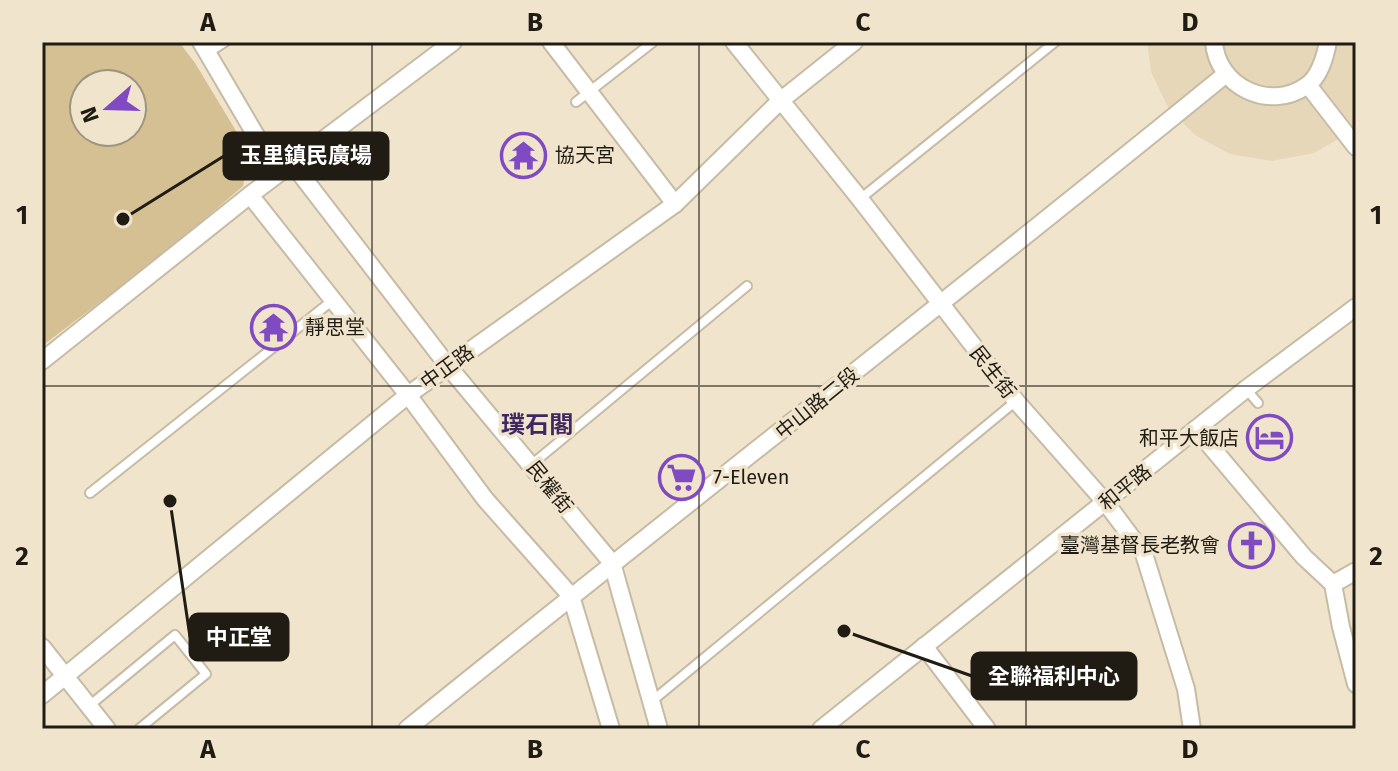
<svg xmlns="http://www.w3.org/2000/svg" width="1398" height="771" font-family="'Fira Sans','Noto Sans TC',sans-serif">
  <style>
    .built { fill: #e6d7b8 }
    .green { fill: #d5c093; fill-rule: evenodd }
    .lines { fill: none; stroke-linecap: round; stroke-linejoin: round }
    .lane-casing { stroke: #c6bba4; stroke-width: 12 }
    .street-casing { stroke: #c6bba4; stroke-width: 20 }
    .lane { stroke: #fff; stroke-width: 8 }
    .street { stroke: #fff; stroke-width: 16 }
    .grid { fill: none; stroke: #201c14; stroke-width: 2; stroke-opacity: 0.55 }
    .labels { text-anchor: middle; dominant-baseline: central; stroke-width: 7; stroke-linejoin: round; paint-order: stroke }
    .poi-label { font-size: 20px; fill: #201c14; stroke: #f0e4cc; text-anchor: start }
    .street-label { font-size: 20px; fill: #201c14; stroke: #f0e4cc }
    .quarter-label { font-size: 24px; font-weight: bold; fill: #402761; stroke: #f0e4cc }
    .leader { fill: none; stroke: #201c14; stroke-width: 3 }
    .callout-dot { fill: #201c14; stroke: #f0e4cc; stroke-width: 3 }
    .callout { fill: #201c14; stroke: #201c14; stroke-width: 3 }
    .callout-label { font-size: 22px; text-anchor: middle; font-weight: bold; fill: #fff }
    .neatline { fill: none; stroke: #201c14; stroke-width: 3 }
    .grid-label { font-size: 26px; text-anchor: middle; font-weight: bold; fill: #201c14 }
  </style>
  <rect width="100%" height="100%" fill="#f0e4cc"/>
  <!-- built -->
  <polygon class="built" points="1147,42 1356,42 1356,125 1352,131 1314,153 1272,161 1230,154 1195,135 1168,107 1151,72"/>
  <!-- green -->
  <path class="green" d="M42,42H179L195,63L250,154L243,186L166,252L42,346ZM84,84H132V132H84Z"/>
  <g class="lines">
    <defs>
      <g id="lane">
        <polyline points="208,53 225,42"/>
        <polyline points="576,102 653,42"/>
        <polyline points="860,199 1055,42"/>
        <polyline points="1246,389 1258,403"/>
        <polyline points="531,465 747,286"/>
        <polyline points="90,493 333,300"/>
        <polyline points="652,701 1016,401"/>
        <polyline points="89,706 175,635 206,674 139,729"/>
      </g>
      <g id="street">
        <polyline points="201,42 278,173"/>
        <polyline points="551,42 675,204"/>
        <polyline points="734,42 860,199 1016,401 1106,503 1144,554 1186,689 1192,729"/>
        <path d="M1214,42C1217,86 1269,112 1306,86C1320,77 1325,57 1328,42"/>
        <polyline points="1308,85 1356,147"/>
        <polyline points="292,163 448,366 612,563 659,729"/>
        <polyline points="250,195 408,395 485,499 571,596 611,729"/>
        <polyline points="42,361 250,195 453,42"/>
        <polyline points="1196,429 1304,557 1333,584 1341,627 1356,684"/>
        <polyline points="1333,584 1356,571"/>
        <polyline points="924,646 987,729"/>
        <polyline points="42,647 107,729"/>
        <polyline points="42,695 408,395 675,204 780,101 854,42"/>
        <path d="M407,729C679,509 955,295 1226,74"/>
        <polyline points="821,729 1246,389 1356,307"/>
      </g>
    </defs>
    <!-- lane casing -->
    <use href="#lane" class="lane-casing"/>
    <!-- street casing -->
    <use href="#street" class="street-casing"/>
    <!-- lane -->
    <use href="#lane" class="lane"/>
    <!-- street -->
    <use href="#street" class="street"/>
  </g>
  <!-- grid -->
  <path class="grid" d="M372,42V729M699,42V729M1026,42V729M42,386H1356"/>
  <!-- icons -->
  <defs>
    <symbol id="temple-ring" viewBox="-11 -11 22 22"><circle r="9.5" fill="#f0e4cc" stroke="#7f4ac2" stroke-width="1.5"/><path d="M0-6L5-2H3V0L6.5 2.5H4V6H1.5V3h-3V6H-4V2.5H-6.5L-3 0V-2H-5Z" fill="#7f4ac2"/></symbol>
    <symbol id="hotel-ring" viewBox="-11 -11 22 22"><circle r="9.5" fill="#f0e4cc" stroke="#7f4ac2" stroke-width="1.5"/><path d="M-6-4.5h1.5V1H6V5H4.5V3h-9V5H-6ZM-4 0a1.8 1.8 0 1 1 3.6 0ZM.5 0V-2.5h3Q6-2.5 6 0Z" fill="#7f4ac2"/></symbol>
    <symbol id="supermarket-ring" viewBox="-11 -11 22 22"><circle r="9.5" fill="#f0e4cc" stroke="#7f4ac2" stroke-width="1.5"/><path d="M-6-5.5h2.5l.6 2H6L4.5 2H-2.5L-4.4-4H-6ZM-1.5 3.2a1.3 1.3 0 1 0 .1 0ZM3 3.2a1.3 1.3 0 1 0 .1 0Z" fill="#7f4ac2"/></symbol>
    <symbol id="church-ring" viewBox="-11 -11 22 22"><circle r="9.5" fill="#f0e4cc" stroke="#7f4ac2" stroke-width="1.5"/><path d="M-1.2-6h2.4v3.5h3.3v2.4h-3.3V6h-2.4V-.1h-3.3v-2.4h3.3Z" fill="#7f4ac2"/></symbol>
  </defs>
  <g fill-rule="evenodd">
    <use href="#temple-ring" x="498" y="130" width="51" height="51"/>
    <use href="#temple-ring" x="248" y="302" width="51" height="51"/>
    <use href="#hotel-ring" x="1244" y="412" width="51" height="51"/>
    <use href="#supermarket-ring" x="656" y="452" width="51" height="51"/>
    <use href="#church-ring" x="1226" y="520" width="51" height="51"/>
  </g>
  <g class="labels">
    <!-- poi labels -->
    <g class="poi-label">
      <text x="555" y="155">協天宮</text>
      <text x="305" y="327">靜思堂</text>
      <text x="1239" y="438" text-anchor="end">和平大飯店</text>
      <text x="713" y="477">7-Eleven</text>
      <text x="1220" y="545" text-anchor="end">臺灣基督長老教會</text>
    </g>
    <!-- street labels -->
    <g class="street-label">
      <text transform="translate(447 367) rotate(-36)">中正路</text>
      <text transform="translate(993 372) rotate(52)">民生街</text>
      <text transform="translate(817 403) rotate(-39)">中山路二段</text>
      <text transform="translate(550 487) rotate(51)">民權街</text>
      <text transform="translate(1125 487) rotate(-39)">和平路</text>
    </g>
    <!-- quarter labels -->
    <g class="quarter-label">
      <text x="537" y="425">璞石閣</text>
    </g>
  </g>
  <!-- callouts -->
  <path class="leader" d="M123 219L224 156M170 501L190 637M844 631L972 676"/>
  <g class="callout-dot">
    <circle cx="123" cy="219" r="8"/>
    <circle cx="170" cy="501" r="8"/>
    <circle cx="844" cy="631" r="8"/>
  </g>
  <g class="callout">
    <rect x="224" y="133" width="164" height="46" rx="8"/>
    <rect x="190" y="614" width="98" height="46" rx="8"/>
    <rect x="972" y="653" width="164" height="46" rx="8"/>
  </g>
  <g class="callout-label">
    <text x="306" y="163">玉里鎮民廣場</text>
    <text x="239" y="645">中正堂</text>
    <text x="1054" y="684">全聯福利中心</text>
  </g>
  <!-- border -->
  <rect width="1398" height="771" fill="none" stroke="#f0e4cc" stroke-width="88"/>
  <!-- north arrow -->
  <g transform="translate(108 108) rotate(250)"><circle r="38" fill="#f0e4cc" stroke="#9d9482" stroke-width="2"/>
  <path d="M0-6L14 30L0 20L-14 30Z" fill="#7f4ac2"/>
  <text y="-12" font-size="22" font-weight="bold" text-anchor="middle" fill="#201c14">N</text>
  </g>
  <rect x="44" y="44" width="1310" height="683" class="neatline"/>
  <g class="grid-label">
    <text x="208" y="31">A</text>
    <text x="535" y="31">B</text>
    <text x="863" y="31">C</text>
    <text x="1190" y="31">D</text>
    <text x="22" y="224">1</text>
    <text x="1376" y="224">1</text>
    <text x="22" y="565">2</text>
    <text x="1376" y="565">2</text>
    <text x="208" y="758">A</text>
    <text x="535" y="758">B</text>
    <text x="863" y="758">C</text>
    <text x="1190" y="758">D</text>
  </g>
</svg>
